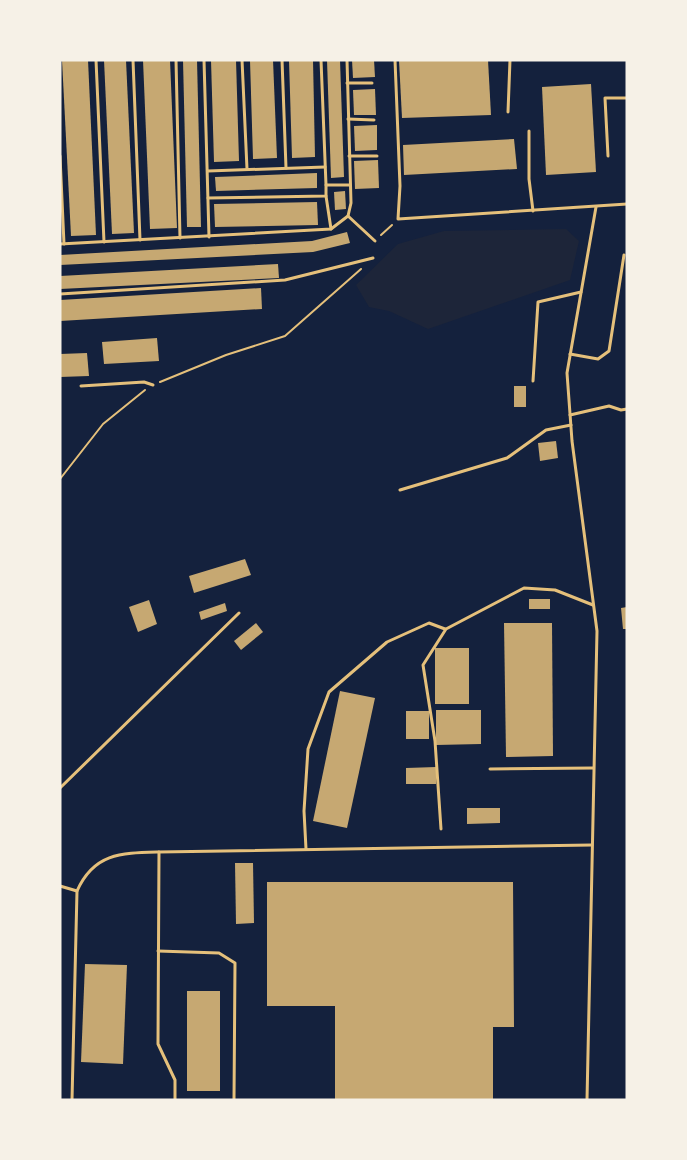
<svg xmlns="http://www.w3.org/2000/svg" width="687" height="1160" font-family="'Exo 2',sans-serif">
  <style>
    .green { fill: #1d2539 }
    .building { fill: #c6a872 }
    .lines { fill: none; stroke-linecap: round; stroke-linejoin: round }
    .path { stroke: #e5c07b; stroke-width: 2 }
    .service { stroke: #e5c07b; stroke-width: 3 }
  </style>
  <rect width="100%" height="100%" fill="#14213d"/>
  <!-- green -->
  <polygon class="green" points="566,229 579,241 570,280 428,329 389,311 369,307 356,285 398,244 444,231"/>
  <!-- building -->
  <g class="building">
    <polygon points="62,60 88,60 96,235 71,236"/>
    <polygon points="104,60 126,60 134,233 112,234"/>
    <polygon points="143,60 170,60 177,228 150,229"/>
    <polygon points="183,60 197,60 201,227 187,227"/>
    <polygon points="211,60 236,60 239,161 214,162"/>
    <polygon points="250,60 273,60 277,158 253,159"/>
    <polygon points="289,60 313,60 315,157 292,158"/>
    <polygon points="327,60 340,60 344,177 331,178"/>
    <polygon points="352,60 374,60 375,77 353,78"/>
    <polygon points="399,60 488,60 491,115 402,118"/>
    <polygon points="591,84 596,172 546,175 542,87"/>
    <polygon points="375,89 376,115 354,115 353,90"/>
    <polygon points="377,125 377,150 355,151 354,126"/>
    <polygon points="514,139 517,169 404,175 403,145"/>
    <polygon points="378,160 379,188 355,189 354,161"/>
    <polygon points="317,173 317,188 216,191 215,177"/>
    <polygon points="345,191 346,209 335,210 334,192"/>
    <polygon points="317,202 318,225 215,227 214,204"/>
    <polygon points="347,232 350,243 313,252 60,265 60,255 312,241"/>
    <polygon points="278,264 279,278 60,289 60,276"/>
    <polygon points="261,288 262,309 60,321 60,300"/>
    <polygon points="157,338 159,361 104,364 102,342"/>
    <polygon points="87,353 89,376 60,377 60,354"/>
    <rect x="514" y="386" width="12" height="21"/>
    <polygon points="556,441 558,458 540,461 538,443"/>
    <polygon points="245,559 251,575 194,593 189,576"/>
    <rect x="529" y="599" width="21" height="10"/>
    <polygon points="149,600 157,624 138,632 129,607"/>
    <polygon points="225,603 227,611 201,620 199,612"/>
    <polygon points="627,607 627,629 623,629 621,608"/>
    <polygon points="256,623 263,632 241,650 234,641"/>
    <polygon points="504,623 552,623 553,756 506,757"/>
    <rect x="435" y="648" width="34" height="56"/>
    <polygon points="340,691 375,698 347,828 313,821"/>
    <polygon points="436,710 481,710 481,744 436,745"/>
    <rect x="406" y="711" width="23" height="28"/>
    <polygon points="436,767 436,784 406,784 406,768"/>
    <polygon points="467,808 500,808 500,823 467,824"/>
    <polygon points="235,863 253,863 254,923 236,924"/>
    <polygon points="267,882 513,882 514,1027 493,1027 493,1100 335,1100 335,1006 267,1006"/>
    <polygon points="85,964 127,965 123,1064 81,1062"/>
    <rect x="187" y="991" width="33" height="100"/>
  </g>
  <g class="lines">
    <!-- path -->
    <g class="path">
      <polyline points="381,235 392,225"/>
      <polyline points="160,382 226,355 285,336 361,269"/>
      <polyline points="60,479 103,424 145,390"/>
    </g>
    <!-- service -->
    <g class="service">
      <polyline points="96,60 104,242"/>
      <polyline points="133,60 140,240"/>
      <polyline points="176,60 180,238"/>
      <polyline points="204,60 209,237"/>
      <polyline points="242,60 247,169"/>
      <polyline points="282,60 286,168"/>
      <polyline points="321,60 326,185"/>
      <polyline points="395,60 400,186 398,219 627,204"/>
      <polyline points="347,83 372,83"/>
      <polyline points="508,112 510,60"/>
      <polyline points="348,119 374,120"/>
      <polyline points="529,131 529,179 533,211"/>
      <polyline points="60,156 64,244"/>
      <polyline points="349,156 377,156"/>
      <polyline points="608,156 605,98 627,98"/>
      <polyline points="208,171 325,167"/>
      <polyline points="326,196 331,229"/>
      <polyline points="208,198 326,196 326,185 350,185"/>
      <polyline points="348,216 375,241"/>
      <polyline points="60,244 331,229 348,216 351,203 347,60"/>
      <polyline points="60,294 285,280 373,258"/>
      <polyline points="570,354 598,359 609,351 624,255"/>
      <polyline points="533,381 538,302 581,292"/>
      <polyline points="81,386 144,382 153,385"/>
      <polyline points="570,415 609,406 621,410 627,409"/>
      <polyline points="400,490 507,458 546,430 571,425"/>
      <polyline points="490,769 593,768"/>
      <polyline points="60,788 239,613"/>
      <polyline points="441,829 435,741 423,665 446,629 524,588 555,590 593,605"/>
      <polyline points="306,849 304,811 308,749 329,692 387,642 429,623 445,629"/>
      <polyline points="159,852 158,1044 175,1080 175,1100"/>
      <polyline points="60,886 77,891"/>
      <polyline points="158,951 219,953 235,963 234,1100"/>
      <path d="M72,1100L77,891C94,853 121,853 159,852L592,845"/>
      <polyline points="587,1100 597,631 572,441 567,373 596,207"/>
    </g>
  </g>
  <!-- border -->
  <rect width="687" height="1160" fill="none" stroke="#f6f1e7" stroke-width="123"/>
</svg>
